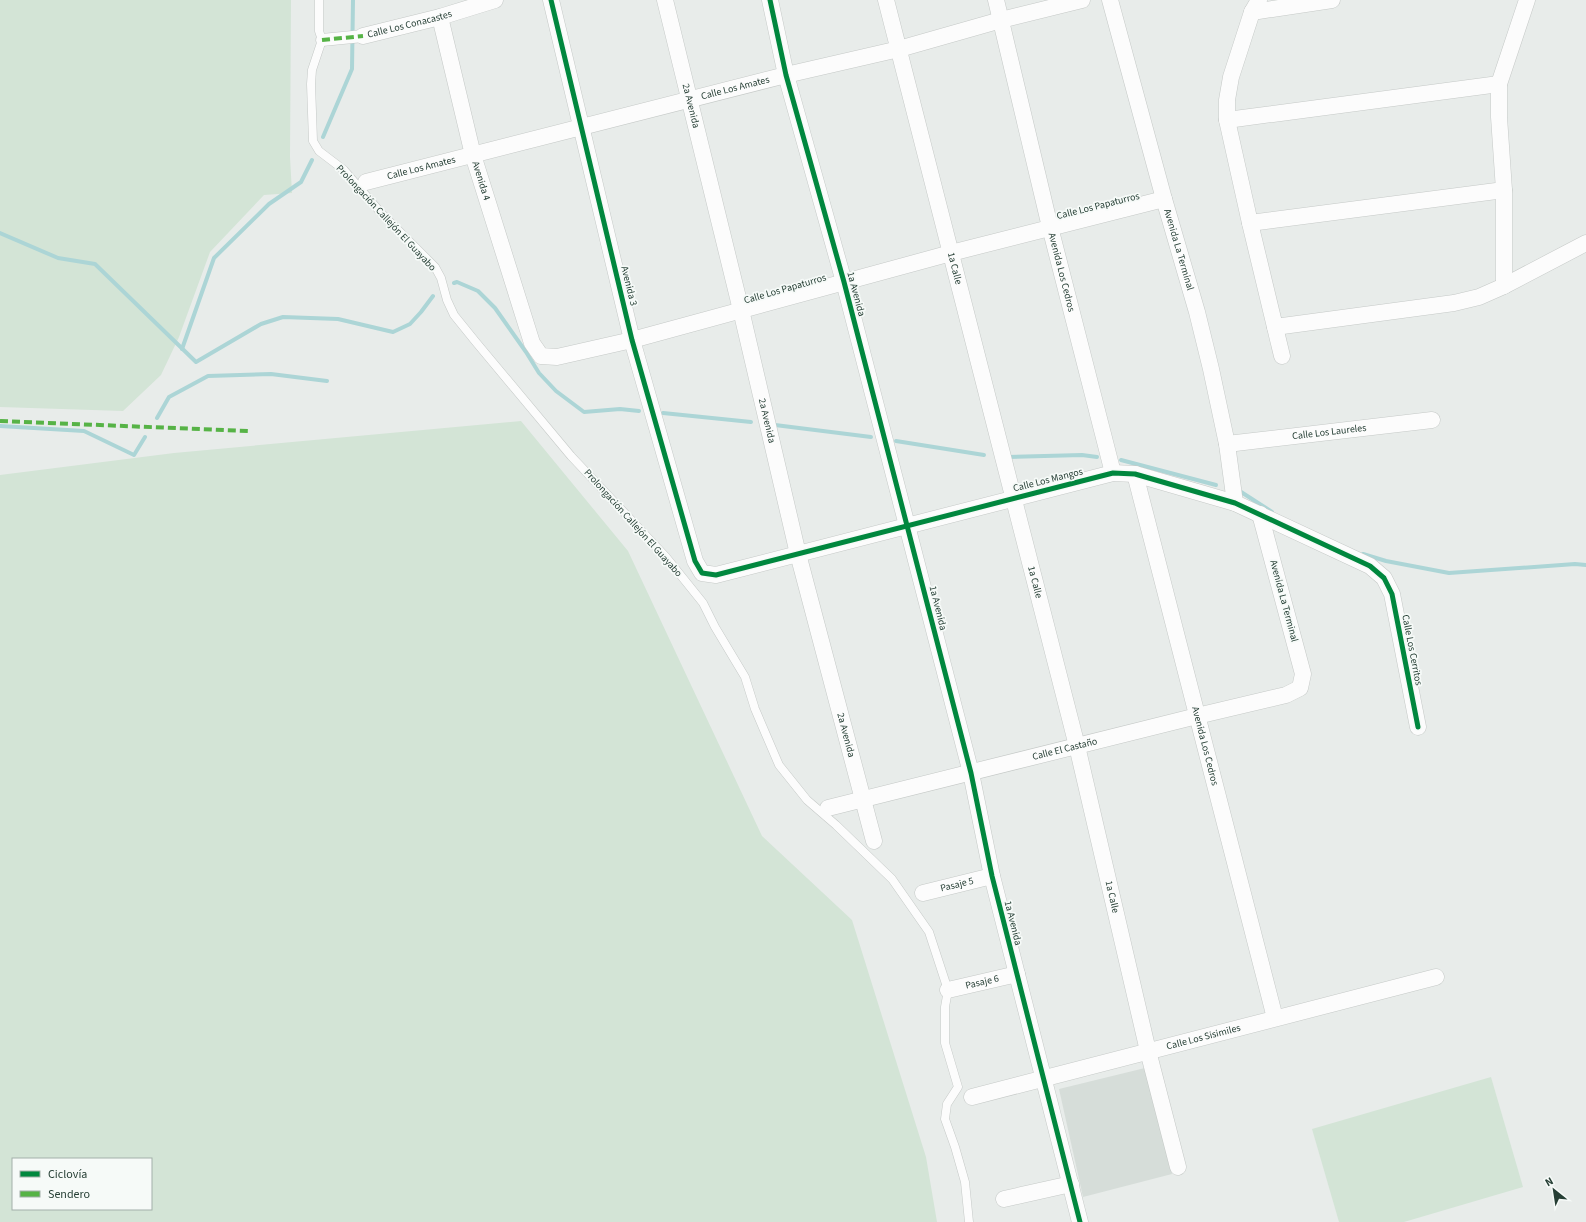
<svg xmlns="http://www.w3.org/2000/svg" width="1586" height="1222" font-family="'Source Sans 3',sans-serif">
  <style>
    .built { fill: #d6ddd9 }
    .green { fill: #d3e4d6; fill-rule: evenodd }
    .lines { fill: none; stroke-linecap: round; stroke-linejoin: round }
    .stream { stroke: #acd5d6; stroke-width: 4 }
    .service-casing { stroke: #c5c9c7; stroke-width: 9 }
    .pedestrian-casing { stroke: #c5c9c7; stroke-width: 13 }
    .minor-casing { stroke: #c5c9c7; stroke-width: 17 }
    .service { stroke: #fcfcfc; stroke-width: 8 }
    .pedestrian { stroke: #fcfcfc; stroke-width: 12 }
    .minor { stroke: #fcfcfc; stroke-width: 16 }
    .quiet { stroke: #56b346; stroke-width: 4; stroke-dasharray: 8 4; stroke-linecap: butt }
    .cycleway-casing { stroke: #f6faf8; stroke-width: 8 }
    .cycleway { stroke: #00873e; stroke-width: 5 }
    .labels { text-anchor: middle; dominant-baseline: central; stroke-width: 3.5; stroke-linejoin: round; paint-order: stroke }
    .street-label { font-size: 10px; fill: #263f35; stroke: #f6faf8 }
  </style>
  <rect width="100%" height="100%" fill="#e8ecea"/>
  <!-- built -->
  <polygon class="built" points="1145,1068 1172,1174 1083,1197 1059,1089"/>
  <!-- green -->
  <g class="green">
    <polygon points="0,0 291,0 290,157 292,193 264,195 210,252 179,337 161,375 123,411 0,407"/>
    <path d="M521,421L628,551L762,836L852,920L926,1157L937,1222H0V475L174,453ZM13,1159H151V1209H13Z"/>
    <polygon points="1491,1077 1523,1187 1404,1222 1339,1222 1312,1129"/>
  </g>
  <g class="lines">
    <!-- stream -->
    <g class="stream">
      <polyline points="323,137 352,69 353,0"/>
      <polyline points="0,233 58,258 95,264 196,362 261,324 283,317 338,319 393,332 410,324 421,312 433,296"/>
      <polyline points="454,283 457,282 478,291 495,308 526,352 539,373 556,391 584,412 620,409 639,411"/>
      <polyline points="182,349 214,258 269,204 301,182 312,160"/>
      <polyline points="663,413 751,422"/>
      <polyline points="157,418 169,397 208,376 271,374 327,381"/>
      <polyline points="775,425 871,437"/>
      <polyline points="0,426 84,431 134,455 145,437"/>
      <polyline points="896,441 984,455"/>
      <polyline points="1008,457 1082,455 1097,457"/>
      <polyline points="1121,460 1216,485"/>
      <polyline points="1238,490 1272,512"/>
      <polyline points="1363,554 1386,561 1449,573 1575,564 1586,565"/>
    </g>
    <defs>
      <polyline id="service" points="319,0 319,31 322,40 312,70 311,84 313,141 319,151 344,170 382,214 435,267 441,278 447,300 454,315 475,341 571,456 666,557 703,603 715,627 745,677 755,709 779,765 807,800 836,825 892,879 929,932 948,990 945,1007 945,1043 958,1087 947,1104 945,1119 955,1147 965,1182 969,1222"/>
      <polyline id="pedestrian" points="322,40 363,36"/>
      <g id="minor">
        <polyline points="551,0 632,340 695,561 702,573 716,575 1113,473 1135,474 1235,503 1370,566 1384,578 1392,594 1418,727"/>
        <path id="s1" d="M665,0L741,310L798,554L874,841"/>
        <polyline points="770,0 786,75 844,282 971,773 992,876 1080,1222"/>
        <path id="s2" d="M886,0L1077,746L1148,1051L1178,1167"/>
        <path id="s3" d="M996,0L1050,227L1113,473"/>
        <path id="s4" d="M1110,0L1164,199L1197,312L1211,369L1227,444L1235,503"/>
        <polyline points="1259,0 1252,12 1231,77 1227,100 1227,120 1250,223 1282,356"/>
        <polyline points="1252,12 1332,0"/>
        <path id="s5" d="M440,17L473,155L532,343L541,356L557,357L632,340L951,253L1164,199"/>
        <path id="s6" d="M363,36L440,17L495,0"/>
        <polyline points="1227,120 1499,84"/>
        <path id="s7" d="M366,182L786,75L899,49L1001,20L1082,0"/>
        <polyline points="1250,223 1504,190"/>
        <polyline points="1504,286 1504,190 1499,117 1499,84 1527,0"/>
        <polyline points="1275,327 1454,303 1479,297 1504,286 1586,243"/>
        <path id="s8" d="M1227,444L1432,420"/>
        <path id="s9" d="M1135,474L1275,1018"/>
        <path id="s10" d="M828,808L1197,716L1286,695L1300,688L1303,674L1260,514"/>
        <path id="s11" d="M923,893L992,876"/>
        <path id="s12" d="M948,990L1017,974"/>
        <path id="s13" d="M972,1097L1436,977"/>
        <polyline points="1004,1199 1071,1184"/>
      </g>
    </defs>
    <!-- service casing -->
    <use href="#service" class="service-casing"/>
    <!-- pedestrian casing -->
    <use href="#pedestrian" class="pedestrian-casing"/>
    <!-- minor casing -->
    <use href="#minor" class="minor-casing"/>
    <!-- service -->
    <use href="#service" class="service"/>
    <!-- pedestrian -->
    <use href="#pedestrian" class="pedestrian"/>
    <!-- minor -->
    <use href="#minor" class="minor"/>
    <!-- quiet -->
    <g class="quiet">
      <polyline points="322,40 363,36"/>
      <polyline points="0,421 248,431"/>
    </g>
    <defs>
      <g id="cycleway">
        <polyline points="551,0 632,340 695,561 702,573 716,575 1113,473 1135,474 1235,503 1370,566 1384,578 1392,594 1418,727"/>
        <polyline points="770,0 786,75 844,282 971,773 992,876 1080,1222"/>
      </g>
    </defs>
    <!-- cycleway casing -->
    <use href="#cycleway" class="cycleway-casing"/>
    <!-- cycleway -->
    <use href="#cycleway" class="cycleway"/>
  </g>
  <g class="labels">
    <!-- street labels -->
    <g class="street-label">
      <text stroke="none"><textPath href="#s6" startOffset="48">Calle Los Conacastes</textPath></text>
      <text stroke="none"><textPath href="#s7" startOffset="381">Calle Los Amates</textPath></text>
      <text stroke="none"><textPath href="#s1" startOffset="109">2a Avenida</textPath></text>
      <text stroke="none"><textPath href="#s7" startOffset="57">Calle Los Amates</textPath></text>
      <text stroke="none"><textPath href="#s5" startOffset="169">Avenida 4</textPath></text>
      <text transform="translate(1098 206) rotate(-14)">Calle Los Papaturros</text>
      <text transform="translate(386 218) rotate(47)">Prolongación Callejón El Guayabo</text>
      <text stroke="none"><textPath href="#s4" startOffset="259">Avenida La Terminal</textPath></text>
      <text stroke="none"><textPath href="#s2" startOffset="277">1a Calle</textPath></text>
      <text stroke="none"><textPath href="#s3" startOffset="280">Avenida Los Cedros</textPath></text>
      <text transform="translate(629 286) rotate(76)">Avenida 3</text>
      <text transform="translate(785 289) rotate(-16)">Calle Los Papaturros</text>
      <text transform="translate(856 294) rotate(75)">1a Avenida</text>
      <text stroke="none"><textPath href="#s1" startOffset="433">2a Avenida</textPath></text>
      <text stroke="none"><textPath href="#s8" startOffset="103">Calle Los Laureles</textPath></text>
      <text transform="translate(1048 480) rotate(-14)">Calle Los Mangos</text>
      <text transform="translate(633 523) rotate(48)">Prolongación Callejón El Guayabo</text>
      <text stroke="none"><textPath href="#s2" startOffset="601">1a Calle</textPath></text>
      <text transform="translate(1284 601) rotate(75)">Avenida La Terminal</text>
      <text transform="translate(938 608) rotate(76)">1a Avenida</text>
      <text transform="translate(1412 650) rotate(79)">Calle Los Cerritos</text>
      <text stroke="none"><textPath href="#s1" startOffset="757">2a Avenida</textPath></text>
      <text stroke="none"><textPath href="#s9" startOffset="281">Avenida Los Cedros</textPath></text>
      <text stroke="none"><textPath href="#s10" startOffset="244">Calle El Castaño</textPath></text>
      <text stroke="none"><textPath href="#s11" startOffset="35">Pasaje 5</textPath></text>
      <text stroke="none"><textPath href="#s2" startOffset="925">1a Calle</textPath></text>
      <text transform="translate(1013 923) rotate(76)">1a Avenida</text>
      <text stroke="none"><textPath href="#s12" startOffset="35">Pasaje 6</textPath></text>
      <text stroke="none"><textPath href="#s13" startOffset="239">Calle Los Sisimiles</textPath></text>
    </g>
  </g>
  <!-- legend -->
  <rect x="12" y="1158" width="140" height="52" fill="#f6faf8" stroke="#a3afaa"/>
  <rect x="20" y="1171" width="20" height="6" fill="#00873e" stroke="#a3afaa"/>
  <text x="48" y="1178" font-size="12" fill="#263f35">Ciclovía</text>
  <rect x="20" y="1191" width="20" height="6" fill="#56b346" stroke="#a3afaa"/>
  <text x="48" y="1198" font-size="12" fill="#263f35">Sendero</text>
  <!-- north arrow -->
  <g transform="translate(1554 1190) rotate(330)" stroke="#f6faf8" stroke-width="3" paint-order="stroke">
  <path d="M0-3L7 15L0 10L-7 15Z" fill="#263f35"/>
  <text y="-6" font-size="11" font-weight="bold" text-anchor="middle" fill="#263f35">N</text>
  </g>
</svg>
